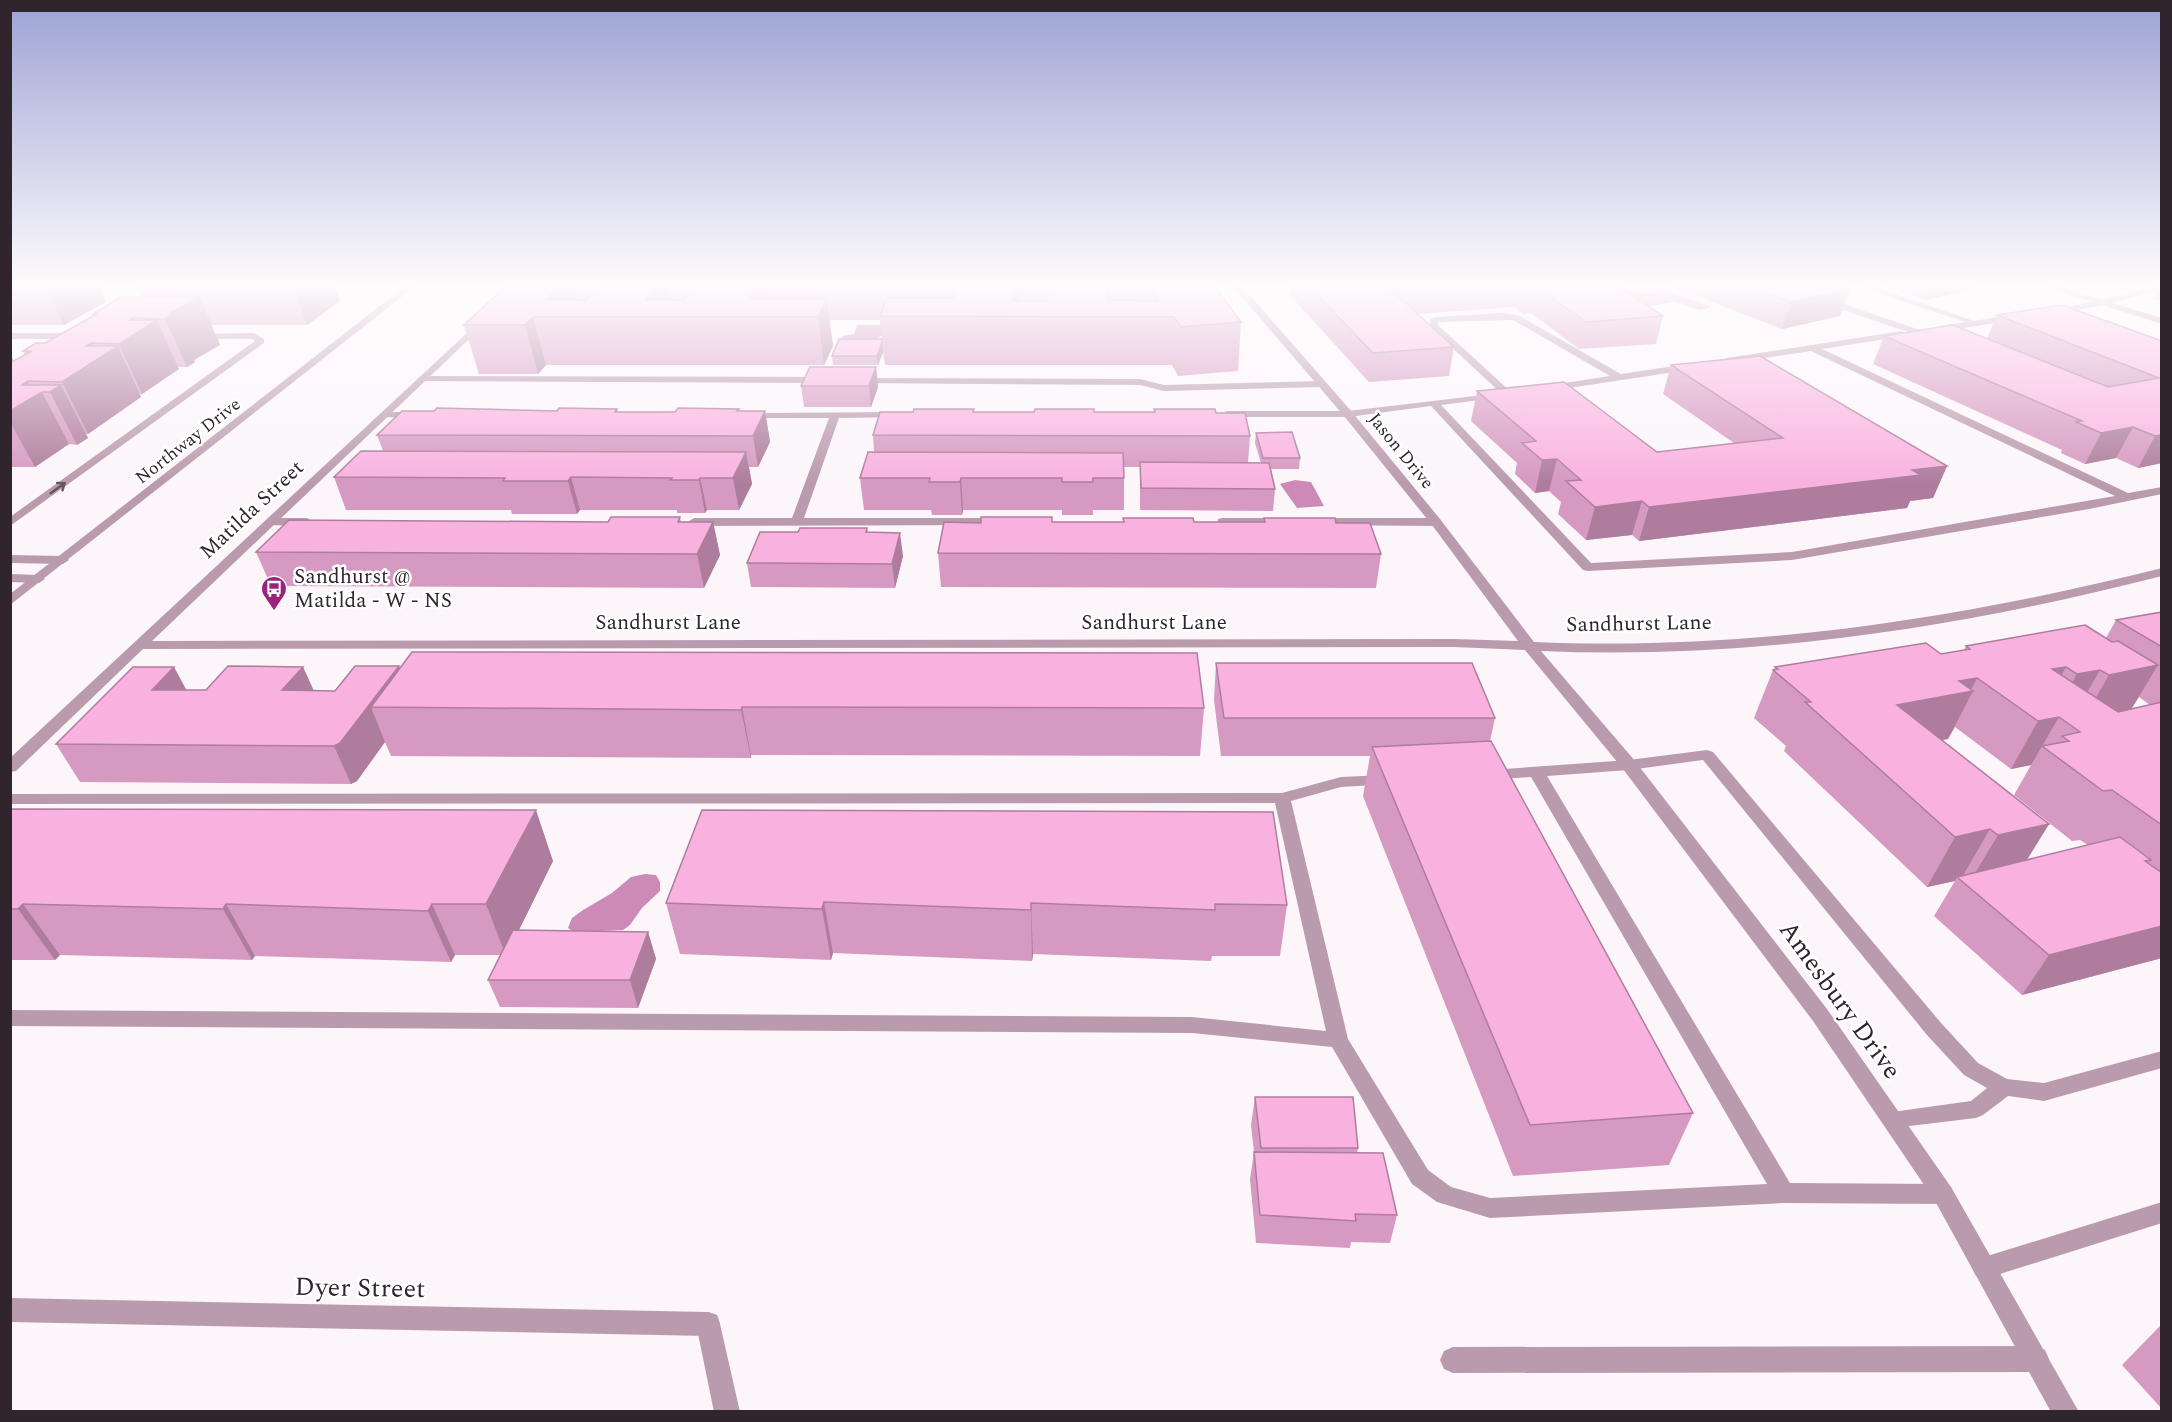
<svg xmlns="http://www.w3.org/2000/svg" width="2172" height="1422" font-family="Spectral,serif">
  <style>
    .water { fill: #ce8ab6 }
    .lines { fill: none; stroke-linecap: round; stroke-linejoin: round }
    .lane { fill: #ba9bae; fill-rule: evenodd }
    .street { fill: #ba9bae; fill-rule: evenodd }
    .wall { fill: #d699c1; fill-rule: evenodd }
    .shaded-wall { fill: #ae7d9d }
    .building { fill: #f9b2e0; stroke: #ae7d9d; stroke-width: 1.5 }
    .oneway { stroke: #685461 }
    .labels { text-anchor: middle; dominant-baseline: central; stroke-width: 5; stroke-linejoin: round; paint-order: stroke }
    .far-street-label { font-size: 18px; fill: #31252d; stroke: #fff }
    .street-label { font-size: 21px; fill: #31252d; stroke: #fff }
    .poi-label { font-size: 21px; fill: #31252d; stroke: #fff; text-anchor: start }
    .near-street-label { font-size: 26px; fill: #31252d; stroke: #fff }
  </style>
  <rect width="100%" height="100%" fill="#fcf6fa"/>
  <!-- water -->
  <g class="water">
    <polygon points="1666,290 1712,307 1699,310 1675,302 1645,307 1628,302 1627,291 1649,293"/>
    <polygon points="857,325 916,325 881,336 874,341 841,340 843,336 854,334"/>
    <polygon points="1295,480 1311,482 1324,506 1297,508 1280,484"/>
    <polygon points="645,874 656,875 660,882 660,891 642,908 630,925 623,930 600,931 587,935 576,934 568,928 572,918 583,910 612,893 631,877"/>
  </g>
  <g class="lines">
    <!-- lane -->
    <g class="lane">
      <polygon points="1852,284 1866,284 1974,321 2015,314 2019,317 2015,320 1938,332 1935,331 1935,327 1965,322"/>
      <polygon points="1826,298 1920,330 1922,332 1914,334 1823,303 1823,299"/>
      <polygon points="2103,300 2107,303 2106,305 2050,314 2046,311"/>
      <polygon points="1501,313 1518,315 1621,374 1688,364 1693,367 1688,370 1549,391 1545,390 1545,386 1610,376 1513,320 1438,322 1438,325 1512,393 1503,395 1429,326 1430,320 1434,317"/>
      <polygon points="1902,331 1907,334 1905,336 1822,349 2128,493 2162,487 2162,494 2089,509 1792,560 1588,571 1583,570 1431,406 1348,417 1227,417 1222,414 1227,411 1348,411 1500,393 1501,395 1496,398 1441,405 1591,563 1792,552 2115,496 1811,351 1727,364 1722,361 1727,358"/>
      <polygon points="10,333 76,333 81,336 76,339 10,339"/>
      <polygon points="254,333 264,339 264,343 10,526 10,517 255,341 252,339 196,339 193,338 193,334"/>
      <polygon points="422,376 824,377 829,380 824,383 419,381 417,379"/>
      <polygon points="857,378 1140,379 1164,385 1321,381 1326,384 1321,387 1164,391 1140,385 854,383 852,381"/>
      <polygon points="384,412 417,412 422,415 417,418 380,417 379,415"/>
      <polygon points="900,412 904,413 904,417 839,418 804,518 1000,518 1004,519 1004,525 694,526 688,522 694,518 792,518 829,418 747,418 742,415 743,413"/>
      <polygon points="271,518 307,518 313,522 307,526 267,525 267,519"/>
      <polygon points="1222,518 1282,518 1288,522 1282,526 1218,525 1218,519"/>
      <polygon points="1318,518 1436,518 1442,522 1436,526 1314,525 1314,519"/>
      <polygon points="10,555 63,556 69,560 63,564 10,563"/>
      <polygon points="10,574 39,575 45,579 39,583 10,582"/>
      <polygon points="1707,750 1713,752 1941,1023 1978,1063 2007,1079 2044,1083 2162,1051 2162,1068 2044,1101 2008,1096 1983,1115 1976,1118 1893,1128 1885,1125 1882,1119 1885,1113 1971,1101 1987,1088 1964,1075 1927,1035 1703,760 1629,770 1547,776 1790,1183 1943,1184 1951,1187 1954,1194 1951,1201 1943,1204 1784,1203 1490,1218 1437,1202 1412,1184 1332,1047 1192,1033 10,1026 10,1010 1192,1017 1326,1031 1275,803 10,804 10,794 1282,793 1341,777 1385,775 1391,776 1393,780 1391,784 1341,787 1291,801 1348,1039 1428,1170 1451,1187 1490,1198 1767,1184 1531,777 1490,780 1482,775 1490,770 1629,760"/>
      <polygon points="2162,1202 2162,1223 1984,1279 1976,1276 1972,1268 1976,1260 1984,1257"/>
      <polygon points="708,1312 717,1315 720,1324 740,1412 714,1412 696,1324 699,1315"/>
      <polygon points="2036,1346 2045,1350 2049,1359 2045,1368 2036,1372 1453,1373 1444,1369 1440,1360 1444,1351 1453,1347"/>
    </g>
    <!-- street -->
    <g class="street">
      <polygon points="408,284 418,284 10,605 10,594"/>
      <path d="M1231,284H1240L1352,412L1440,519L1534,642C1748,651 1954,620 2162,568V576C1959,628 1751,660 1541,651L1635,761L1827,1009L1951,1187L2079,1412H2051L1935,1201L1813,1021L1623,769L1525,650L1454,647L143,649L16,771L10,772V758L482,319L486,322L485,324L152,641L1454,639L1518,641L1432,525L1344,416Z"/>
      <polygon points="2036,284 2050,284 2103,300 2162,284 2162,289 2112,303 2162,318 2162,324"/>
      <polygon points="10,1298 708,1312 717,1315 720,1324 717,1333 708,1336 10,1322"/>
    </g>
  </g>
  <!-- wall -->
  <g class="wall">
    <polygon points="10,284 98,284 106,302 64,325 10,325"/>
    <polygon points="137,284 334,284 340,301 307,325 211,325 220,345 194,360 195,362 187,367 178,367 179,369 142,394 140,394 141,397 88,434 86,434 88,438 77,445 69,444 35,467 10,467 10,354 14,361 25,355 23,351 45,343 94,316 93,314 142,297"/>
    <polygon points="508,284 1213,284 1241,322 1238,371 1178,376 1172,365 885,365 883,352 878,365 833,365 832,356 882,339 880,320 829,320 833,346 824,365 546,365 538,374 479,374 464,325"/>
    <polygon points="1290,284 1615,284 1663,316 1656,344 1579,349 1531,313 1523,314 1515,307 1417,314 1454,347 1449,376 1369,382 1289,294"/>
    <polygon points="1666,284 1836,284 1850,289 1840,316 1782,329"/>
    <polygon points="1878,284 1978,284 1977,288 1926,300"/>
    <polygon points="2162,289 2162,302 2153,299 2158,290"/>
    <polygon points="1997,315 2162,341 2162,463 2138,468 2116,458 2085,464 2061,453 2062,450 1873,364 1884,336 1987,338"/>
    <polygon points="1671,365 1947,466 1933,498 1910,501 1907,508 1639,541 1632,535 1586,540 1558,514 1561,502 1549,491 1535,493 1515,474 1517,463 1471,421 1477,391 1657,452 1734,443 1663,394"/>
    <polygon points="876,367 878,387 871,407 804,407 801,386"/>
    <polygon points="617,409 618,412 765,411 770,442 758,467 749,467 752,484 739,510 707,510 705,513 677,513 677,510 580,510 577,514 512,514 511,510 346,510 334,477 383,451 377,435 557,411"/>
    <polygon points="974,412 1216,413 1250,436 1248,463 1261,463 1255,443 1256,433 1300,458 1299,469 1271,469 1275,489 1273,511 1140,510 1140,467 1124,467 1124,510 1093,510 1093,515 1062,515 1062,510 963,510 962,515 932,515 931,510 864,510 860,478 874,452 873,435"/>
    <polygon points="680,517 681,522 713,522 720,555 704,588 271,586 256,552"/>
    <polygon points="1264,518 1336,523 1381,554 1376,588 941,587 938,553 1052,522 1263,522"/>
    <polygon points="867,528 868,532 903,556 895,588 751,587 747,563 798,532"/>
    <path d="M2162,612V958L2022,995L1934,916L1955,881L1927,887L1784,751L1786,746L1754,718L1773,670H1774L1775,667L1941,654L1964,650L1966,646L2106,638L2116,620ZM2139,697L2150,705L2131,709ZM1955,727L2011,769L2031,765L2014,795L2072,841L2080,840L2088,845L2027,860L2049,824L1942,740L1948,739Z"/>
    <polygon points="1216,663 1495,718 1490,741 1693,1113 1669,1165 1513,1176 1363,796 1370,756 1221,756 1214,700"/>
    <polygon points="303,667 314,691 335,691 400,668 1204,708 1200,756 751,755 751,758 391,756 385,742 357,781 351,784 80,782 56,744 186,690 206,690"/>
    <polygon points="10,809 553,861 519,930 648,932 656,959 638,1008 500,1007 488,980 500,955 455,955 451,962 255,956 252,960 60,955 55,960 10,960"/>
    <polygon points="702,810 1287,905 1280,956 1212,956 1211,961 1033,954 1032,961 833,953 831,960 680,954 666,903"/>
    <polygon points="1255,1097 1358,1148 1357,1153 1397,1215 1390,1243 1351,1242 1350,1248 1256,1243 1250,1179 1254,1152 1251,1125"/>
    <polygon points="2160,1326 2162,1326 2162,1409 2122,1365"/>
  </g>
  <!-- shaded-wall -->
  <g class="shaded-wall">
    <polygon points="44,284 98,284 106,302 64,325"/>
    <polygon points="292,284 334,284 340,301 307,325"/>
    <polygon points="562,284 574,284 581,317 546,300"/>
    <polygon points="658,284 668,284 674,317 645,300"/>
    <polygon points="757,284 765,284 770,317 749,299"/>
    <polygon points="1015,284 1017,284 1018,317 1012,301"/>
    <polygon points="1933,284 1978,284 1977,288 1926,300"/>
    <polygon points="1850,289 1840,316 1782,329 1791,302"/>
    <polygon points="200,297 220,345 194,360 195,362 187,367 165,319 170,313"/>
    <polygon points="827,299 833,346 824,365 818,317"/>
    <polygon points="533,317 546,365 538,374 525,325"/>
    <polygon points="133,318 139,331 157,320 179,369 142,394 119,344 130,320"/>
    <polygon points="882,342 883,352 878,365 877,356"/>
    <polygon points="91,343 98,359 118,346 141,397 88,434 62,382 86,346"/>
    <polygon points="10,354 26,383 28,381 35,396 42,392 69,444 35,467 10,422"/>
    <polygon points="876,367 878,387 871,407 869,386"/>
    <polygon points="61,385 88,438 77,445 50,392"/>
    <polygon points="765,411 770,442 758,467 753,436"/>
    <polygon points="2133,427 2116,458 2085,464 2101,433"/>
    <polygon points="2162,435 2162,463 2138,468 2155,436"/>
    <polygon points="746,452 752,484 739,510 733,478"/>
    <polygon points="1557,459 1549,491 1535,493 1542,460"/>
    <polygon points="1947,466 1933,498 1910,501 1907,508 1639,541 1649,507 1912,470"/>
    <polygon points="571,477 580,510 577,514 568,481"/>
    <polygon points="700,478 707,510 705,513 699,480"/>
    <polygon points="961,478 963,510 962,515 960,482"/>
    <polygon points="1642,501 1632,535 1586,540 1595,507"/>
    <polygon points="713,522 720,555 704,588 697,554"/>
    <polygon points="900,533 903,556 895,588 892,564"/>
    <polygon points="2158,665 2129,713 2081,723 2109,675"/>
    <polygon points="399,666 414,703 371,707 385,742 357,781 351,784 334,746"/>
    <polygon points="174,667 194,704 152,690"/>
    <polygon points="303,667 319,703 282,690"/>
    <polygon points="2066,667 2039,715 2052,669"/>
    <polygon points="2100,670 2073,717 2059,717 2031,765 2011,769 2038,721 2052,718 2077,674"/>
    <polygon points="1977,678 1970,692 1973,691 1948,739 1874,754 1897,705 1959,681"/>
    <polygon points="742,707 751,755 751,758 741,710"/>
    <polygon points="536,810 553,861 506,956 486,904"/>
    <polygon points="2049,824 2018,874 1968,885 1998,835"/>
    <polygon points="1990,829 1961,879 1957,877 1955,881 1927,887 1955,837"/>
    <polygon points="824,902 833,953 831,960 822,909"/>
    <polygon points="1031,903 1033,954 1032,961 1031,910"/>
    <polygon points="23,904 60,955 55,960 18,909"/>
    <polygon points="226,904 255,956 252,960 223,909"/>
    <polygon points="432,904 455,955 451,962 428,911"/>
    <polygon points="2162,926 2162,958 2022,995 2049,955"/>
    <polygon points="648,932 656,959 638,1008 630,980"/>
  </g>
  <!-- building -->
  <g class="building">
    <polygon points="508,284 562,284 546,300 586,300 600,284 658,284 645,300 684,300 696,284 757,284 749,299 827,299 818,317 533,317 525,325 464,325"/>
    <polygon points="956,284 1015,284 1012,301 1047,301 1049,284 1108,284 1108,300 1159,301 1149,284 1213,284 1241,322 1181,327 1174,317 880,316 887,298 953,298"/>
    <polygon points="1307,284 1462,284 1390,289 1454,347 1373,353"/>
    <polygon points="1525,284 1615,284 1663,316 1586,322 1537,287 1529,287"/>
    <polygon points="1742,284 1836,284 1850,289 1791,302"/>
    <polygon points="120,297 200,297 170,313 174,313 165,319 133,318 130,320 157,320 119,344 91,343 86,346 118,346 62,382 28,381 22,385 61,385 50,392 42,392 10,411 10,363 32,351 23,351 36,343 45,343 97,314 93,314"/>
    <polygon points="2062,305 2162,341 2162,435 2155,436 2133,427 2101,433 2076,422 2082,421 1884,336 1953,325 2108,387 2159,378 1997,315"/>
    <polygon points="839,339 882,339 882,342 877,356 832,356"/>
    <polygon points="1760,356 1947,466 1912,470 1921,475 1649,507 1642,501 1595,507 1566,481 1581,480 1557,459 1542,460 1522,443 1536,441 1477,391 1564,382 1657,452 1783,438 1671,365"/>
    <polygon points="810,367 876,367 869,386 801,386"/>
    <polygon points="437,408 557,411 559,408 617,409 615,412 675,412 678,408 739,409 737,411 765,411 753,436 377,435 402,411 434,411"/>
    <polygon points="914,409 974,409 973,412 1034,412 1035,409 1094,409 1094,412 1155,412 1154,409 1215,409 1216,413 1245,413 1250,436 873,435 880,412 913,412"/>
    <polygon points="1292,432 1300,458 1263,458 1256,433"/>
    <polygon points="361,451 746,452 733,478 700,478 699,480 670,480 672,478 571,477 568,481 503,481 505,478 334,477"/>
    <polygon points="868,452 1123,453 1124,478 1093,478 1093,482 1062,482 1062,478 961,478 960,482 929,482 930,478 860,478"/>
    <polygon points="1140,462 1269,463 1275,489 1141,488"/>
    <polygon points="611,517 680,517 678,522 713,522 697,554 256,552 289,520 608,522"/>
    <polygon points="981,517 1052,517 1052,522 1124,522 1123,518 1193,518 1194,522 1265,522 1264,518 1335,518 1336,523 1370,523 1381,554 938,553 944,522 981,523"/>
    <polygon points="800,528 867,528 866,532 900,533 892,564 747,563 760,532 798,532"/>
    <polygon points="2162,612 2162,647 2116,620"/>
    <polygon points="2085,625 2112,642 2118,641 2158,665 2109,675 2100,670 2077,674 2066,667 2052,669 2118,712 2162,702 2162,825 2112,790 2103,791 2042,746 2069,741 2062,736 2080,732 2059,717 2038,721 1977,678 1959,681 1973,691 1897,705 2049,824 1998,835 1990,829 1955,837 1805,702 1811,702 1773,670 1778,669 1775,667 1926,643 1941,654 1970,649 1966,646"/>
    <polygon points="412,652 1197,653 1204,708 742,707 741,710 371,707"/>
    <polygon points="1216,663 1472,663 1495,718 1224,718"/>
    <polygon points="228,666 303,667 282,690 335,691 355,666 399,666 340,743 334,746 56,744 133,667 174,667 152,690 206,690"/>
    <polygon points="1491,741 1693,1113 1530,1125 1372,747"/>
    <polygon points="10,809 536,810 486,904 432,904 428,911 226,904 223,909 23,904 18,909 10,909"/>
    <polygon points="702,810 1273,812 1287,905 1215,904 1215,910 1031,903 1031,910 824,902 822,909 666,903"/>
    <polygon points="2120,837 2151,860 2145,861 2162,873 2162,926 2049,955 1957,877"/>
    <polygon points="513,930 648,932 630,980 488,980"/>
    <polygon points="1255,1097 1353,1097 1358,1148 1261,1148"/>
    <polygon points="1254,1152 1383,1153 1397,1215 1355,1214 1356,1221 1260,1215"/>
  </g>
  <!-- one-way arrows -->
  <defs><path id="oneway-shaft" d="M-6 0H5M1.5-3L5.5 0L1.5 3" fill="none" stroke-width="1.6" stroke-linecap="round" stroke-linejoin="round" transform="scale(1.5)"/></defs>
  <use class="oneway" href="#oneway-shaft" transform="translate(58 488) rotate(-36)"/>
  <!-- sky -->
  <linearGradient id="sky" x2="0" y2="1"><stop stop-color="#9da3d4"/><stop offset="0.59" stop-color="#fefbfd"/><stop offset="1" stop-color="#fefbfd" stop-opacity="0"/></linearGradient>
  <rect width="2172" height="483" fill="url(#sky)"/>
  <!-- icons -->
  <defs>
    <symbol id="bus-pin" viewBox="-11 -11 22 30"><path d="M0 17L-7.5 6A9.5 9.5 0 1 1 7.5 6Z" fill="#9b237c" stroke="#fff"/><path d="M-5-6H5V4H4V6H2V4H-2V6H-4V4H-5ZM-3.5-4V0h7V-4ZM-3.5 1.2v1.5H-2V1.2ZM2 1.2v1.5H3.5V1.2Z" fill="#fff"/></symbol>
  </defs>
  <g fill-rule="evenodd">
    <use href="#bus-pin" x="259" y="574" width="30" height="40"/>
  </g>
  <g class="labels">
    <!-- far-street labels -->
    <g class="far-street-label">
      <text transform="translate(188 441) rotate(-38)">Northway Drive</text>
      <text transform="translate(1401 451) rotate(51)">Jason Drive</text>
    </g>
    <!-- street labels -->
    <g class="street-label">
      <text transform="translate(252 510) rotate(-43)">Matilda Street</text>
      <text x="668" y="623">Sandhurst Lane</text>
      <text x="1154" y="623">Sandhurst Lane</text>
      <text transform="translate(1639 624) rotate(-1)">Sandhurst Lane</text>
    </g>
    <!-- poi labels -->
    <g class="poi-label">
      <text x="294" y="577">Sandhurst @<tspan x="294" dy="24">Matilda - W - NS</tspan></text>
    </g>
    <!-- near-street labels -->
    <g class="near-street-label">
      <text transform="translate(1840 1000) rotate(54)">Amesbury Drive</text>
      <text transform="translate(360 1288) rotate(1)">Dyer Street</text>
    </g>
  </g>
  <!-- border -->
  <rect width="2172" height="1422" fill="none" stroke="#31252d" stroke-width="24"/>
</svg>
